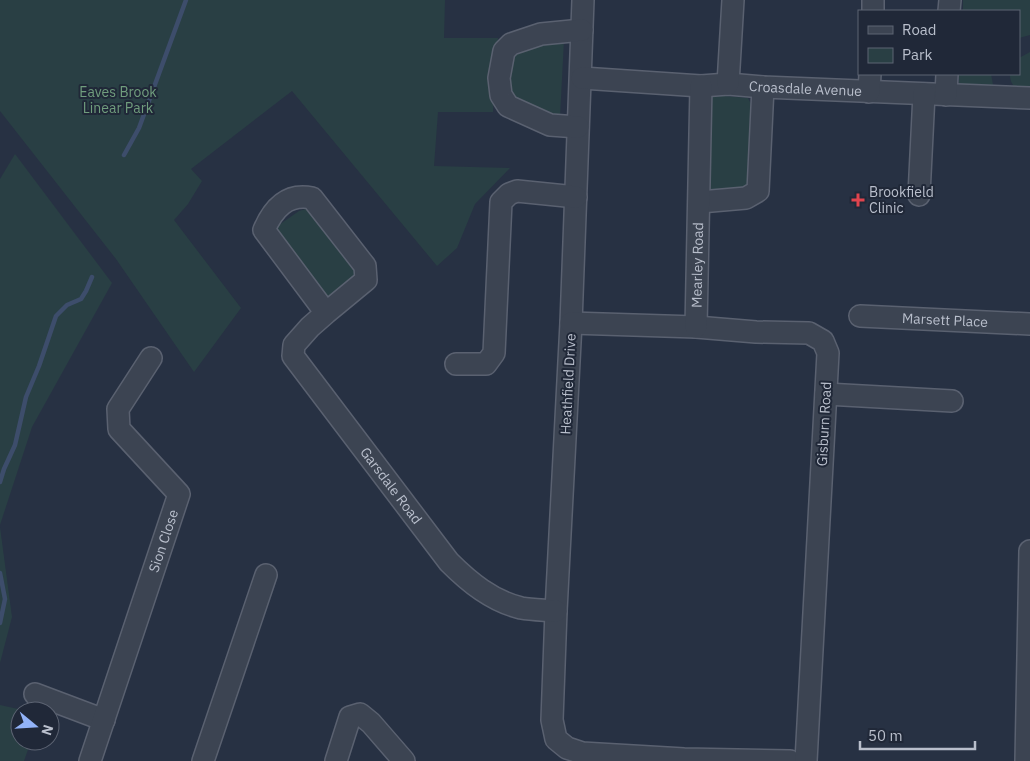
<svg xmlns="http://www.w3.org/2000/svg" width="1030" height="761" font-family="'IBM Plex Sans',sans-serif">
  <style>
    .green { fill: #293f44 }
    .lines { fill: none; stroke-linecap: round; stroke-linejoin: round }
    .stream { stroke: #3d4d6b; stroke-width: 4.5 }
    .minor-casing { stroke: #5a6170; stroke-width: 24 }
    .minor { stroke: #3c4452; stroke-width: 21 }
    .health-dot { fill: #e0444e; stroke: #202838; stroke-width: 2 }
    .labels { text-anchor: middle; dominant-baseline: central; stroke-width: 4; stroke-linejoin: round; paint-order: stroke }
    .street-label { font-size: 14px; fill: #b9bfcc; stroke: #202838 }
    .park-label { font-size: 14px; fill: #709d7d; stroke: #202838 }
    .poi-label { font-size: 14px; fill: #b9bfcc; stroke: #202838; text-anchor: start }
  </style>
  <rect width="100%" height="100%" fill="#273143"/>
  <!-- green -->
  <g class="green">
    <polygon points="0,0 445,0 444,38 498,38 493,112 438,112 434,166 510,168 475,204 457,248 437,266 292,91 191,169 202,181 188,204 174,220 241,308 194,372 116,259 0,111"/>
    <polygon points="963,0 1030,0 1030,35 1019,38 1019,11 963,11"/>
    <polygon points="564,40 560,117 508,98 506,58 530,45"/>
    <path d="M1030,52V93C1018,89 1010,88 1010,74H1019V58Z"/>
    <polygon points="959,74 991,74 994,90 969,89 959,83"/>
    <polygon points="714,95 748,98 752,106 751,177 746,190 715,192 707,186 709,103"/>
    <polygon points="15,154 112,283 32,427 0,525 0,179"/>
    <polygon points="309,208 358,276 326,299 275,238 276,227 299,211"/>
    <polygon points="0,527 12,617 0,663"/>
    <polygon points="0,705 27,711 20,711 20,741 31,741 24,761 0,761"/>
  </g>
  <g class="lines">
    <!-- stream -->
    <g class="stream">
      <polyline points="124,155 139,128 186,0"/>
      <polyline points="0,482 4,469 15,445 26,397 39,366 56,316 67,305 81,299 86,291 92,277"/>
      <polyline points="0,573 5,599 0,623"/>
    </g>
    <defs>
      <g id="minor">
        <polyline points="583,0 571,323 556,611 552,720 556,739 567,748 582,753 684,759 790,761"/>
        <polyline points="873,11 873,0"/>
        <polyline points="949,11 950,0"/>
        <path id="s1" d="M582,78L701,86L728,84L763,87L1030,98"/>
        <polyline points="728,84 733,0"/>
        <polyline points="869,92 870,74"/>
        <polyline points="946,95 947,74"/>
        <polyline points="578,127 550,125 508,106 501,95 499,78 504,51 511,44 541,34 582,30"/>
        <polyline points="919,195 924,94"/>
        <polyline points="700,202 746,198 758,191 763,87"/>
        <path id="s2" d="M326,313L366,280L365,266L312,198C287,193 273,209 264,230L326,313L310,327L294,345L293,356L449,562C469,582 492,601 521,608C532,610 545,610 556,611"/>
        <path id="s3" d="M860,316L1030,324"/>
        <polyline points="571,323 696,327 756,332 809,333 823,341 828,353 806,761"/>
        <path id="s4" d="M696,327L701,86"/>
        <polyline points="456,364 486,364 494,353 501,202 509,194 517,191 576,197"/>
        <polyline points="826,394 952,401"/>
        <polyline points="35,694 104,720"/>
        <path id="s5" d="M90,761L179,494L119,429L118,409L151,358"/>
        <polyline points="203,761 266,575"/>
        <polyline points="336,761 350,717 360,714 371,723 404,761"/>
        <polyline points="1026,761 1030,551"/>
      </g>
    </defs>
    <!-- minor casing -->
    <use href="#minor" class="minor-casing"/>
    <!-- minor -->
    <use href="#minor" class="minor"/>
  </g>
  <!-- markers -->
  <path class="health-dot" d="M855.5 192.5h5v5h5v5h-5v5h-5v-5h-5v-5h5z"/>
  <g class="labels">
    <!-- street labels -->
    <g class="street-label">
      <text stroke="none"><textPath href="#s1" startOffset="224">Croasdale Avenue</textPath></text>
      <text stroke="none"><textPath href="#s4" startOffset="62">Mearley Road</textPath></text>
      <text stroke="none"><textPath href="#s3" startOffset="85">Marsett Place</textPath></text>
      <text transform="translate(568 384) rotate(-87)">Heathfield Drive</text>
      <text transform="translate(824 424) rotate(-87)">Gisburn Road</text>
      <text stroke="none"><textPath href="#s2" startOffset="538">Garsdale Road</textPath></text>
      <text stroke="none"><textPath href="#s5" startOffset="232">Sion Close</textPath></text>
    </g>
    <!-- park labels -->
    <g class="park-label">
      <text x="118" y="92">Eaves Brook<tspan x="118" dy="16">Linear Park</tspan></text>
    </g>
    <!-- poi labels -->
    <g class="poi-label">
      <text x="869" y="192">Brookfield<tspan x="869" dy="16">Clinic</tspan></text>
    </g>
  </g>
  <!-- legend -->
  <rect x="858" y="10" width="162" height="65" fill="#202838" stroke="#5d6473"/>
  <rect x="868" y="26" width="25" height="8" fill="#3c4452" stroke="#5d6473"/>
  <text x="902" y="35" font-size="15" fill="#b9bfcc">Road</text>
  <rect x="868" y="48" width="25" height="15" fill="#293f44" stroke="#5d6473"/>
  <text x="902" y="60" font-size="15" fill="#b9bfcc">Park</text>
  <!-- north arrow -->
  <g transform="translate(35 726) rotate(108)"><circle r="24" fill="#202838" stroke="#5d6473"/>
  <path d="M0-4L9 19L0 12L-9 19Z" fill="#92b3f8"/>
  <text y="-8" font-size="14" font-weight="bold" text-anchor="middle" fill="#b9bfcc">N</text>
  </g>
  <!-- scale -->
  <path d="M860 741v8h115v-8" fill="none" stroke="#b9bfcc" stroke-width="2.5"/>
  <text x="868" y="741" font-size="15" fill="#b9bfcc" stroke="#202838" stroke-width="4" paint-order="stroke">50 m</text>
</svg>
